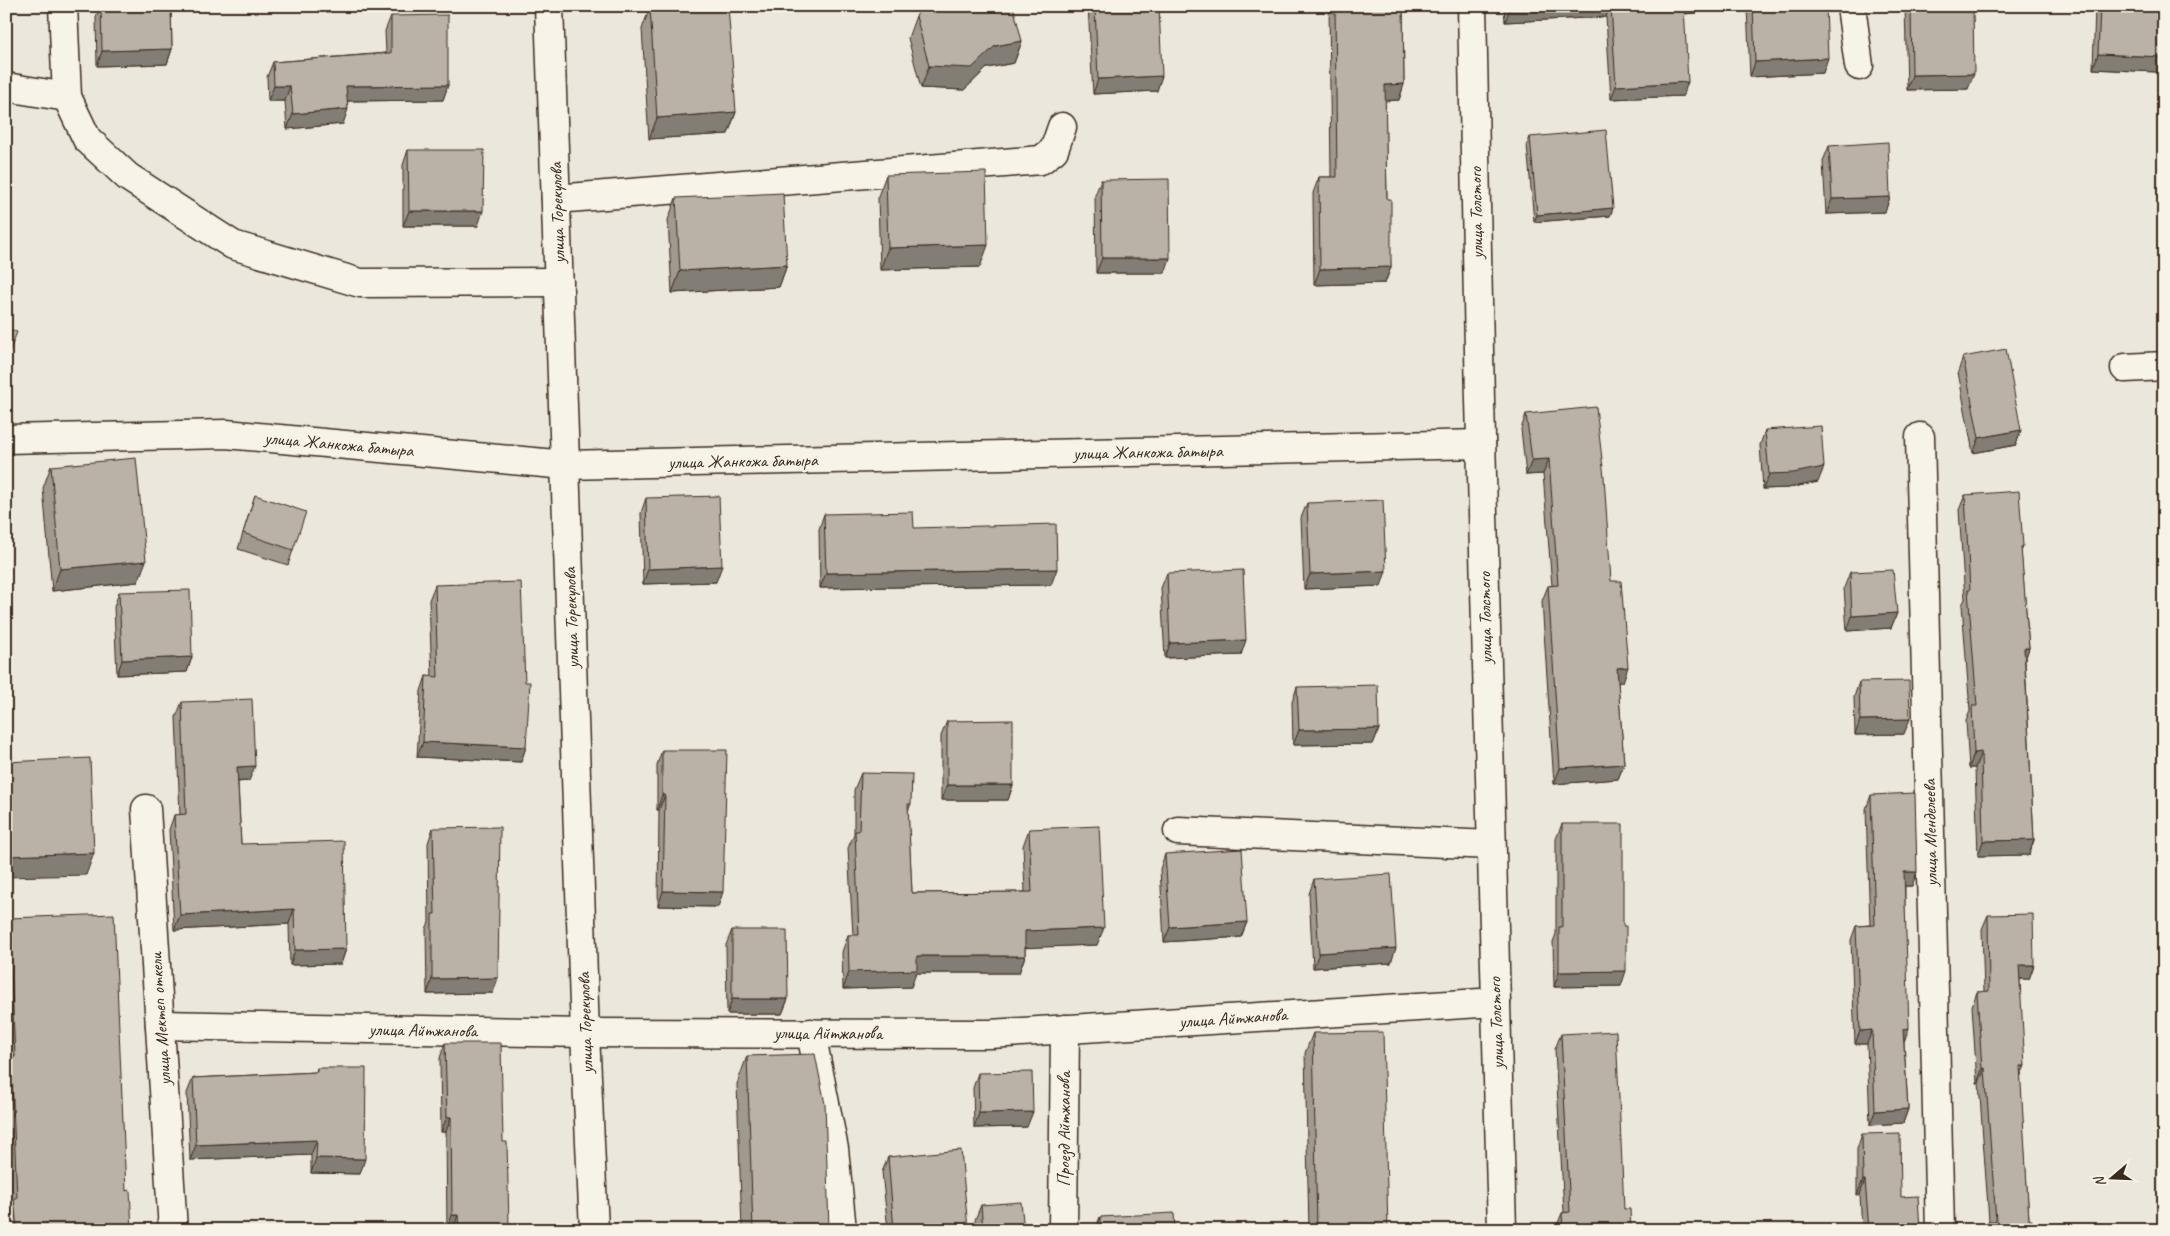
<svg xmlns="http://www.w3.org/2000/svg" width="2170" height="1236" font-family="Caveat,sans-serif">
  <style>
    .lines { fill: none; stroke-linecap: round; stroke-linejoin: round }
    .minor-casing { stroke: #3b2a1e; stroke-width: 31 }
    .minor { stroke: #f7f3e8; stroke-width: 28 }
    .wall { fill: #a09990; stroke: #3b2a1e }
    .shaded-wall { fill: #827d75; stroke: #3b2a1e }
    .building { fill: #bab2a7; stroke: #3b2a1e }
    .labels { text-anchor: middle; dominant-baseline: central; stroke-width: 5; stroke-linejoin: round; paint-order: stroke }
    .street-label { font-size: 18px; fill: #3b2a1e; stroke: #f7f3e8 }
  </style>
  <rect width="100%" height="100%" fill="#ece7dc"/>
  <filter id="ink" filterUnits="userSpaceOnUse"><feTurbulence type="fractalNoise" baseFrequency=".02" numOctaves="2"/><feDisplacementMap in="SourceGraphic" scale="10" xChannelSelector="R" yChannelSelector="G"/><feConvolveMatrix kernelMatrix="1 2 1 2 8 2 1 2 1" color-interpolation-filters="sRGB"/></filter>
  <g filter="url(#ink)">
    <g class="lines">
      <defs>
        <g id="minor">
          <polyline points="63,6 67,97"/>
          <polyline points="549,6 585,1033 594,1230"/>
          <polyline points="1472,6 1480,400 1502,1230"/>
          <polyline points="1851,6 1859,66"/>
          <polyline points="6,87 67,97 87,139 128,177 233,245 360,283 559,282"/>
          <polyline points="556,199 1041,160 1054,150 1062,127"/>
          <polyline points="2125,368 2164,366"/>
          <polyline points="1920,437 1940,1230"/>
          <polyline points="6,439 226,434 566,465 1481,444"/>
          <polyline points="146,809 173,1230"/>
          <polyline points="1178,831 1491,845"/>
          <polyline points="160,1025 585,1033 990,1034 1496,1002"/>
          <polyline points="811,1033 834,1149 842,1230"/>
          <polyline points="1063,1230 1065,1029"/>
        </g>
      </defs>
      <!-- minor casing -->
      <use href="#minor" class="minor-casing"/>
      <!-- minor -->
      <use href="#minor" class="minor"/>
    </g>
    <!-- wall -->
    <g class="wall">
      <polygon points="100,6 171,6 172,49 167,64 97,66 96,17"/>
      <polygon points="1088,6 1159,6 1157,91 1093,94"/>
      <polygon points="1329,6 1403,6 1404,84 1399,100 1385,101 1387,199 1391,267 1385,283 1314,285 1313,193 1319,177 1331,177"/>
      <polygon points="1504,6 1700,6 1697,13 1684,14 1683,96 1611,99 1606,17 1505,22"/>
      <polygon points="1747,6 1826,6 1823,73 1750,77"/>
      <polygon points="1905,6 1973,6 1968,89 1907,90"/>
      <polygon points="2095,6 2164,6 2163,57 2157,72 2093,69"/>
      <polygon points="650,7 736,112 728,134 649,139 642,29"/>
      <polygon points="391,16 448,85 443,100 348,101 343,124 287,129 285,101 268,101 267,77 273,62 386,53 385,31"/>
      <polygon points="916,16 1022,41 1014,63 987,68 964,90 921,88 908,38"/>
      <polygon points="1530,137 1613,208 1610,216 1534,222 1527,145"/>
      <polygon points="1829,146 1890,197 1885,212 1826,214 1823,161"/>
      <polygon points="408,150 478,226 403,226 403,165"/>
      <polygon points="886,175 980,267 880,270 878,196"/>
      <polygon points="1101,180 1165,273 1096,273 1095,195"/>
      <polygon points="676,198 787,265 779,287 672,293 668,220"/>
      <polygon points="2164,244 2164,307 2159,307 2160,255"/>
      <polygon points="1963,357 2021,430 2016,445 1973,453 1958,372"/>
      <polygon points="1526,414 1611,581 1623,682 1618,682 1624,764 1618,779 1554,784 1542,601 1548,586 1552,586 1543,474 1526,475 1521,429"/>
      <polygon points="1765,430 1818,482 1788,488 1763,489 1760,445"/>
      <polygon points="51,466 138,582 52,591 43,488"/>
      <polygon points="255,495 293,550 288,565 238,549"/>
      <polygon points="1965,495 2023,546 2021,551 2029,648 2025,660 2034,840 2029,855 1978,856 1975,768 1969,768 1966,721 1970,711 1962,605 1965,599 1959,510"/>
      <polygon points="646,498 716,582 643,584 641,513"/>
      <polygon points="1307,503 1381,586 1304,589 1301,518"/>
      <polygon points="824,514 1051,585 820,588 819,529"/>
      <polygon points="1850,572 1897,613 1891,628 1847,631 1844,588"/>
      <polygon points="1167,573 1241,655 1165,658 1161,588"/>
      <polygon points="435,585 526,747 521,762 417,757 421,691 426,676 432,677 429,600"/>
      <polygon points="119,592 192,657 187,672 117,675 114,607"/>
      <polygon points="1859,682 1904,734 1855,735 1854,697"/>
      <polygon points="1297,687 1379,729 1373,744 1293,745 1292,702"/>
      <polygon points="182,702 249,781 238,782 241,844 346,949 341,964 290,965 289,924 174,930 169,830 174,815 180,815 176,717"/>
      <polygon points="947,721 1013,785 1008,800 941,800 941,736"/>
      <polygon points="662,750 718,907 658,906 659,810 657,810 657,765"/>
      <polygon points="861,773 911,804 908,811 912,893 1025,892 1023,846 1029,829 1097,945 1025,947 1025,956 1019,973 916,973 911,987 843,989 842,952 848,935 853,935 848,848 854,834 854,790"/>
      <polygon points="1871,795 1912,886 1905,886 1904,1042 1908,1109 1903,1123 1870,1125 1867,1044 1855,1044 1851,940 1856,926 1870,925 1866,809"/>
      <polygon points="1562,824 1623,926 1621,986 1554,987 1553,942 1556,934 1556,839"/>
      <polygon points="433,828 493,993 427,994 426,929 429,922 428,843"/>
      <polygon points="1165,854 1247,922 1241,937 1164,942 1160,869"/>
      <polygon points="1314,879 1391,963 1313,968 1309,894"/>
      <polygon points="1988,915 2034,965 2029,979 2020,979 2020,1078 2029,1220 2033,1230 1985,1230 1988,1221 1989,1221 1979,1083 1977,1083 1972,1006 1977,992 1984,992 1982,929"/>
      <polygon points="9,918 126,1191 132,1230 7,1230 6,1220 9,1213 6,1153 6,925"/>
      <polygon points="732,930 788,999 782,1014 727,1014 726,945"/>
      <polygon points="1313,1033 1388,1230 1309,1230 1305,1053"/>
      <polygon points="1561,1034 1624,1209 1631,1230 1557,1230 1556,1228 1562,1213 1564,1212 1555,1049"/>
      <polygon points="445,1043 509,1226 515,1230 447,1230 446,1132 441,1132 440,1058"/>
      <polygon points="747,1056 829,1230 742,1230 737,1084"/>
      <polygon points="317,1068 360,1174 311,1173 311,1155 190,1160 187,1093 193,1078 316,1072"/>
      <polygon points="978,1073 1027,1127 974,1128 973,1088"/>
      <polygon points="1862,1134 1901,1197 1920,1230 1862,1230 1860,1195 1857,1195 1857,1149"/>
      <polygon points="888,1157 968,1229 967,1230 888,1230 882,1172"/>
      <polygon points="981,1205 1024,1230 976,1230 975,1220"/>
      <polygon points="1100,1217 1175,1230 1095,1230"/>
    </g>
    <!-- shaded-wall -->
    <g class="shaded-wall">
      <polygon points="1203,6 1235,6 1202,7"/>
      <polygon points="1549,6 1610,6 1606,17 1505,22 1510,8"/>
      <polygon points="1681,6 1700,6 1697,13 1678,14"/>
      <polygon points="1022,41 1014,63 987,68 964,90 921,88 929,66 995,46"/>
      <polygon points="172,49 167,64 97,66 102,51"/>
      <polygon points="2098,54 2163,57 2157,72 2093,69"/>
      <polygon points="1828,58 1823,73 1750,77 1755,62"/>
      <polygon points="1974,74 1968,89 1907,90 1912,75"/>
      <polygon points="1162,76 1157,91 1093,94 1098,79"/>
      <polygon points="1688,82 1683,96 1611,99 1616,86"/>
      <polygon points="1404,84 1399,100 1379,101 1385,85"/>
      <polygon points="448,85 443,100 341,101 346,86"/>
      <polygon points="274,86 290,86 285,101 268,101"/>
      <polygon points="348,109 343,124 287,129 293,114"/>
      <polygon points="736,112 728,134 649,139 657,118"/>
      <polygon points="1890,197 1885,212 1826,214 1832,199"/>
      <polygon points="1613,208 1610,216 1534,222 1537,215"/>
      <polygon points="409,211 483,211 478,226 403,226"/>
      <polygon points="988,245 980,267 880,270 888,248"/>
      <polygon points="1102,258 1170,258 1165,273 1096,273"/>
      <polygon points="787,265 779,287 672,293 680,271"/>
      <polygon points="1391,267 1385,283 1314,285 1320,269"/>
      <polygon points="2164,295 2164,307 2159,307"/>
      <polygon points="2021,430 2016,445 1973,453 1979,438"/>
      <polygon points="1549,459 1543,474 1526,475 1532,460"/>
      <polygon points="1824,467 1818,482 1788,488 1763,489 1769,474"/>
      <polygon points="146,561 138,582 52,591 60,569"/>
      <polygon points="722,566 716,582 643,584 648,569"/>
      <polygon points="1057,569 1051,585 820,588 826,573"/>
      <polygon points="1386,571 1381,586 1304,589 1310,574"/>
      <polygon points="1897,613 1891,628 1847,631 1852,616"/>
      <polygon points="1246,640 1241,655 1165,658 1170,643"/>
      <polygon points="2024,648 2029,648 2024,663"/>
      <polygon points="192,657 187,672 117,675 122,660"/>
      <polygon points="1628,667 1623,682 1611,683 1617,668"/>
      <polygon points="1910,719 1904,734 1855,735 1860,720"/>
      <polygon points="1379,729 1373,744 1293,745 1299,730"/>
      <polygon points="423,742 526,747 521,762 417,757"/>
      <polygon points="1981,752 1975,768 1969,768 1974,753"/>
      <polygon points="1624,764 1618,779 1554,784 1560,768"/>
      <polygon points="255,766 249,781 231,782 237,767"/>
      <polygon points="947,785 1013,785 1008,800 941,800"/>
      <polygon points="662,795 665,795 659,810 657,810"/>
      <polygon points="2034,840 2029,855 1978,856 1983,841"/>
      <polygon points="94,853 86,875 6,877 6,856"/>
      <polygon points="1904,872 1917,872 1912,886 1899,886"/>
      <polygon points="663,891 723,892 718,907 658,906"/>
      <polygon points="294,909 289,924 174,930 180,915"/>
      <polygon points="1247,922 1241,937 1164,942 1170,927"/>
      <polygon points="1104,928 1097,945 1019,948 1025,931"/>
      <polygon points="1396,948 1391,963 1313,968 1319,953"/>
      <polygon points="346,949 341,964 290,965 295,950"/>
      <polygon points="917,956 1025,956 1019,973 916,973 911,987 843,989 849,972"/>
      <polygon points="2019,965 2034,965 2029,979 2014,979"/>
      <polygon points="1626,971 1621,986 1554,987 1559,972"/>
      <polygon points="498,978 493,993 427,994 432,979"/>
      <polygon points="732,999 788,999 782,1014 727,1014"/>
      <polygon points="1909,1028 1904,1042 1898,1043 1903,1029"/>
      <polygon points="1872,1030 1867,1044 1855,1044 1860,1031"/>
      <polygon points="2020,1066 2025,1066 2019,1080"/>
      <polygon points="1985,1068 1979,1083 1977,1083 1982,1069"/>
      <polygon points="1908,1109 1903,1123 1870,1125 1875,1111"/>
      <polygon points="1033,1112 1027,1127 974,1128 979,1113"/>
      <polygon points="447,1117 451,1117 446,1132 441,1132"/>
      <polygon points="317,1140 311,1155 190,1160 196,1145"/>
      <polygon points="316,1158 365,1159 360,1174 311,1173"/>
      <polygon points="1863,1180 1865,1180 1860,1195 1857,1195"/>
      <polygon points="452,1215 458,1215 453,1230 447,1230"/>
    </g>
    <!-- building -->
    <g class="building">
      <polygon points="101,6 171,6 172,49 102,51"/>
      <polygon points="666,6 728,6 736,112 657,118 650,7"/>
      <polygon points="924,6 1013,6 1022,41 995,46 972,68 929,66 916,16"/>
      <polygon points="1095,6 1159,6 1162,76 1098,79"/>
      <polygon points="1335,6 1403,6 1404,84 1385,85 1387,199 1391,199 1391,267 1320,269 1319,177 1337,177"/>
      <polygon points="1510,6 1549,6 1510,8"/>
      <polygon points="1611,6 1684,6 1688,82 1616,86"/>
      <polygon points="1753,6 1826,6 1828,58 1755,62"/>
      <polygon points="1911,6 1973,6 1974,74 1912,75"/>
      <polygon points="2100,6 2164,6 2163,57 2098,54"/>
      <polygon points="448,15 448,85 346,86 348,109 293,114 290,86 274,86 273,62 391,53 391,16"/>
      <polygon points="1606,130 1613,208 1537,215 1530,137"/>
      <polygon points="1888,142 1890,197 1832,199 1829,146"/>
      <polygon points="408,150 484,150 483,211 409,211"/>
      <polygon points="986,172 988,245 888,248 886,175"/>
      <polygon points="1169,179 1170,258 1102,258 1101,180"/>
      <polygon points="783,193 787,265 680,271 676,198"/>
      <polygon points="6,327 17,332 6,360"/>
      <polygon points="2006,349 2021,430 1979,438 1963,357"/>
      <polygon points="1596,407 1604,477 1611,581 1621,581 1628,667 1617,668 1624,764 1560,768 1548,586 1558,585 1549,459 1532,460 1526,414"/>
      <polygon points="1821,426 1824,467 1793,473 1769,474 1765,430"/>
      <polygon points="136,458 146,561 60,569 51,466"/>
      <polygon points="2019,491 2023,546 2021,547 2029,648 2024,648 2034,840 1983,841 1981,752 1974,753 1972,706 1977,706 1968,590 1970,590 1965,495"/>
      <polygon points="255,495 306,512 293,550 243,533"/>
      <polygon points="719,496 722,566 648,569 646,498"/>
      <polygon points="1383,500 1386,571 1310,574 1307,503"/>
      <polygon points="913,512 914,528 1056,524 1057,569 826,573 824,514"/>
      <polygon points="1243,570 1246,640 1170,643 1167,573"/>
      <polygon points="1893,570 1897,613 1852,616 1850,572"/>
      <polygon points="521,582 525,682 530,682 526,747 423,742 426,676 438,677 435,585"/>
      <polygon points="190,590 192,657 122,660 119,592"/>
      <polygon points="1909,681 1910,719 1860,720 1859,682"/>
      <polygon points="1378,685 1379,729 1299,730 1297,687"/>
      <polygon points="252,699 255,766 237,767 241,844 344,841 346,949 295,950 294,909 180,915 174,815 186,814 182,702"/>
      <polygon points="1013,720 1013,785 947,785 947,721"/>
      <polygon points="662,750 727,750 723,892 663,891 665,795 662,795"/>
      <polygon points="90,758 94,853 6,856 6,762"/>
      <polygon points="861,773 912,774 911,804 908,804 912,893 1032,892 1029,829 1099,826 1104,928 1025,931 1025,956 917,956 917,970 849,972 848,935 859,935 855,831 859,831"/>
      <polygon points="1915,793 1917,872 1904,872 1909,1028 1903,1029 1908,1109 1875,1111 1872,1030 1860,1031 1856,926 1875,925 1871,795"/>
      <polygon points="1562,824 1623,824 1623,926 1626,926 1626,971 1559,972 1559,927 1562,927"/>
      <polygon points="500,827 498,978 432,979 432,914 435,914 433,828"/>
      <polygon points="1242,849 1247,922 1170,927 1165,854"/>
      <polygon points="1391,874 1396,948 1319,953 1314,879"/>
      <polygon points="114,914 126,1191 130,1190 132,1230 17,1230 14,1198 17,1198 11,1057 15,1057 9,918"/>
      <polygon points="2033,914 2034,965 2019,965 2025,1066 2020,1066 2029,1220 2032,1220 2033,1230 1989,1230 1988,1221 1996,1221 1985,1068 1982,1069 1977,992 1989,991 1988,915"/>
      <polygon points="732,930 787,930 788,999 732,999"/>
      <polygon points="1616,1031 1624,1209 1630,1209 1631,1230 1563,1230 1562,1213 1570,1212 1561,1034"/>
      <polygon points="1383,1032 1388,1230 1317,1230 1313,1033"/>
      <polygon points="445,1043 501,1043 503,1142 507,1142 509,1226 515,1226 515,1230 459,1230 458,1215 452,1215 451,1117 447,1117"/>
      <polygon points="815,1054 825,1104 829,1230 753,1230 747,1056"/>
      <polygon points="317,1068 366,1068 365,1159 316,1158 317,1140 196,1145 193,1078 317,1072"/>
      <polygon points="1032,1072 1033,1112 979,1113 978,1073"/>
      <polygon points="1900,1133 1901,1197 1918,1196 1920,1230 1869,1230 1865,1180 1863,1180 1862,1134"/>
      <polygon points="961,1150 968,1229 894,1230 888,1157"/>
      <polygon points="1021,1202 1024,1230 983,1230 981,1205"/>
      <polygon points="1174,1213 1175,1230 1100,1230 1100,1217"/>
    </g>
  </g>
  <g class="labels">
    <!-- street labels -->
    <g class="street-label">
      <text transform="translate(557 213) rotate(-92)">улица Торекулова</text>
      <text transform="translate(1476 213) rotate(-91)">улица Толстого</text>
      <text transform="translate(339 444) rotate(5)">улица Жанкожа батыра</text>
      <text transform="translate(1148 452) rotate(-1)">улица Жанкожа батыра</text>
      <text transform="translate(743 461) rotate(-1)">улица Жанкожа батыра</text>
      <text transform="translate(571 618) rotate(-92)">улица Торекулова</text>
      <text transform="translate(1485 618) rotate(-91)">улица Толстого</text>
      <text transform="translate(1930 833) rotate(-91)">улица Менделеева</text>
      <text transform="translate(1233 1018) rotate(-4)">улица Айтжанова</text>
      <text transform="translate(160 1019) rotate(-94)">улица Мектеп откели</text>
      <text transform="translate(585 1023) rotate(-92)">улица Торекулова</text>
      <text transform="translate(1496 1023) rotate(-92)">улица Толстого</text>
      <text transform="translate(423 1030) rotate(1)">улица Айтжанова</text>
      <text x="828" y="1033">улица Айтжанова</text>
      <text transform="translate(1064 1129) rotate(-90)">Проезд Айтжанова</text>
    </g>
  </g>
  <!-- margin -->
  <rect width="2170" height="1236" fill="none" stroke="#f7f3e8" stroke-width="25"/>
  <rect x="12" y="12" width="2145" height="1211" fill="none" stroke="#3b2a1e" stroke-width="2" filter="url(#ink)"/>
  <!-- north arrow -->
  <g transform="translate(2112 1178) rotate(251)" stroke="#f7f3e8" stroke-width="4" paint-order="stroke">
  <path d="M0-4L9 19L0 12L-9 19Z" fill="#3b2a1e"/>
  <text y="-8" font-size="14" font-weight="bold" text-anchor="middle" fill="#3b2a1e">N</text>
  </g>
</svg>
